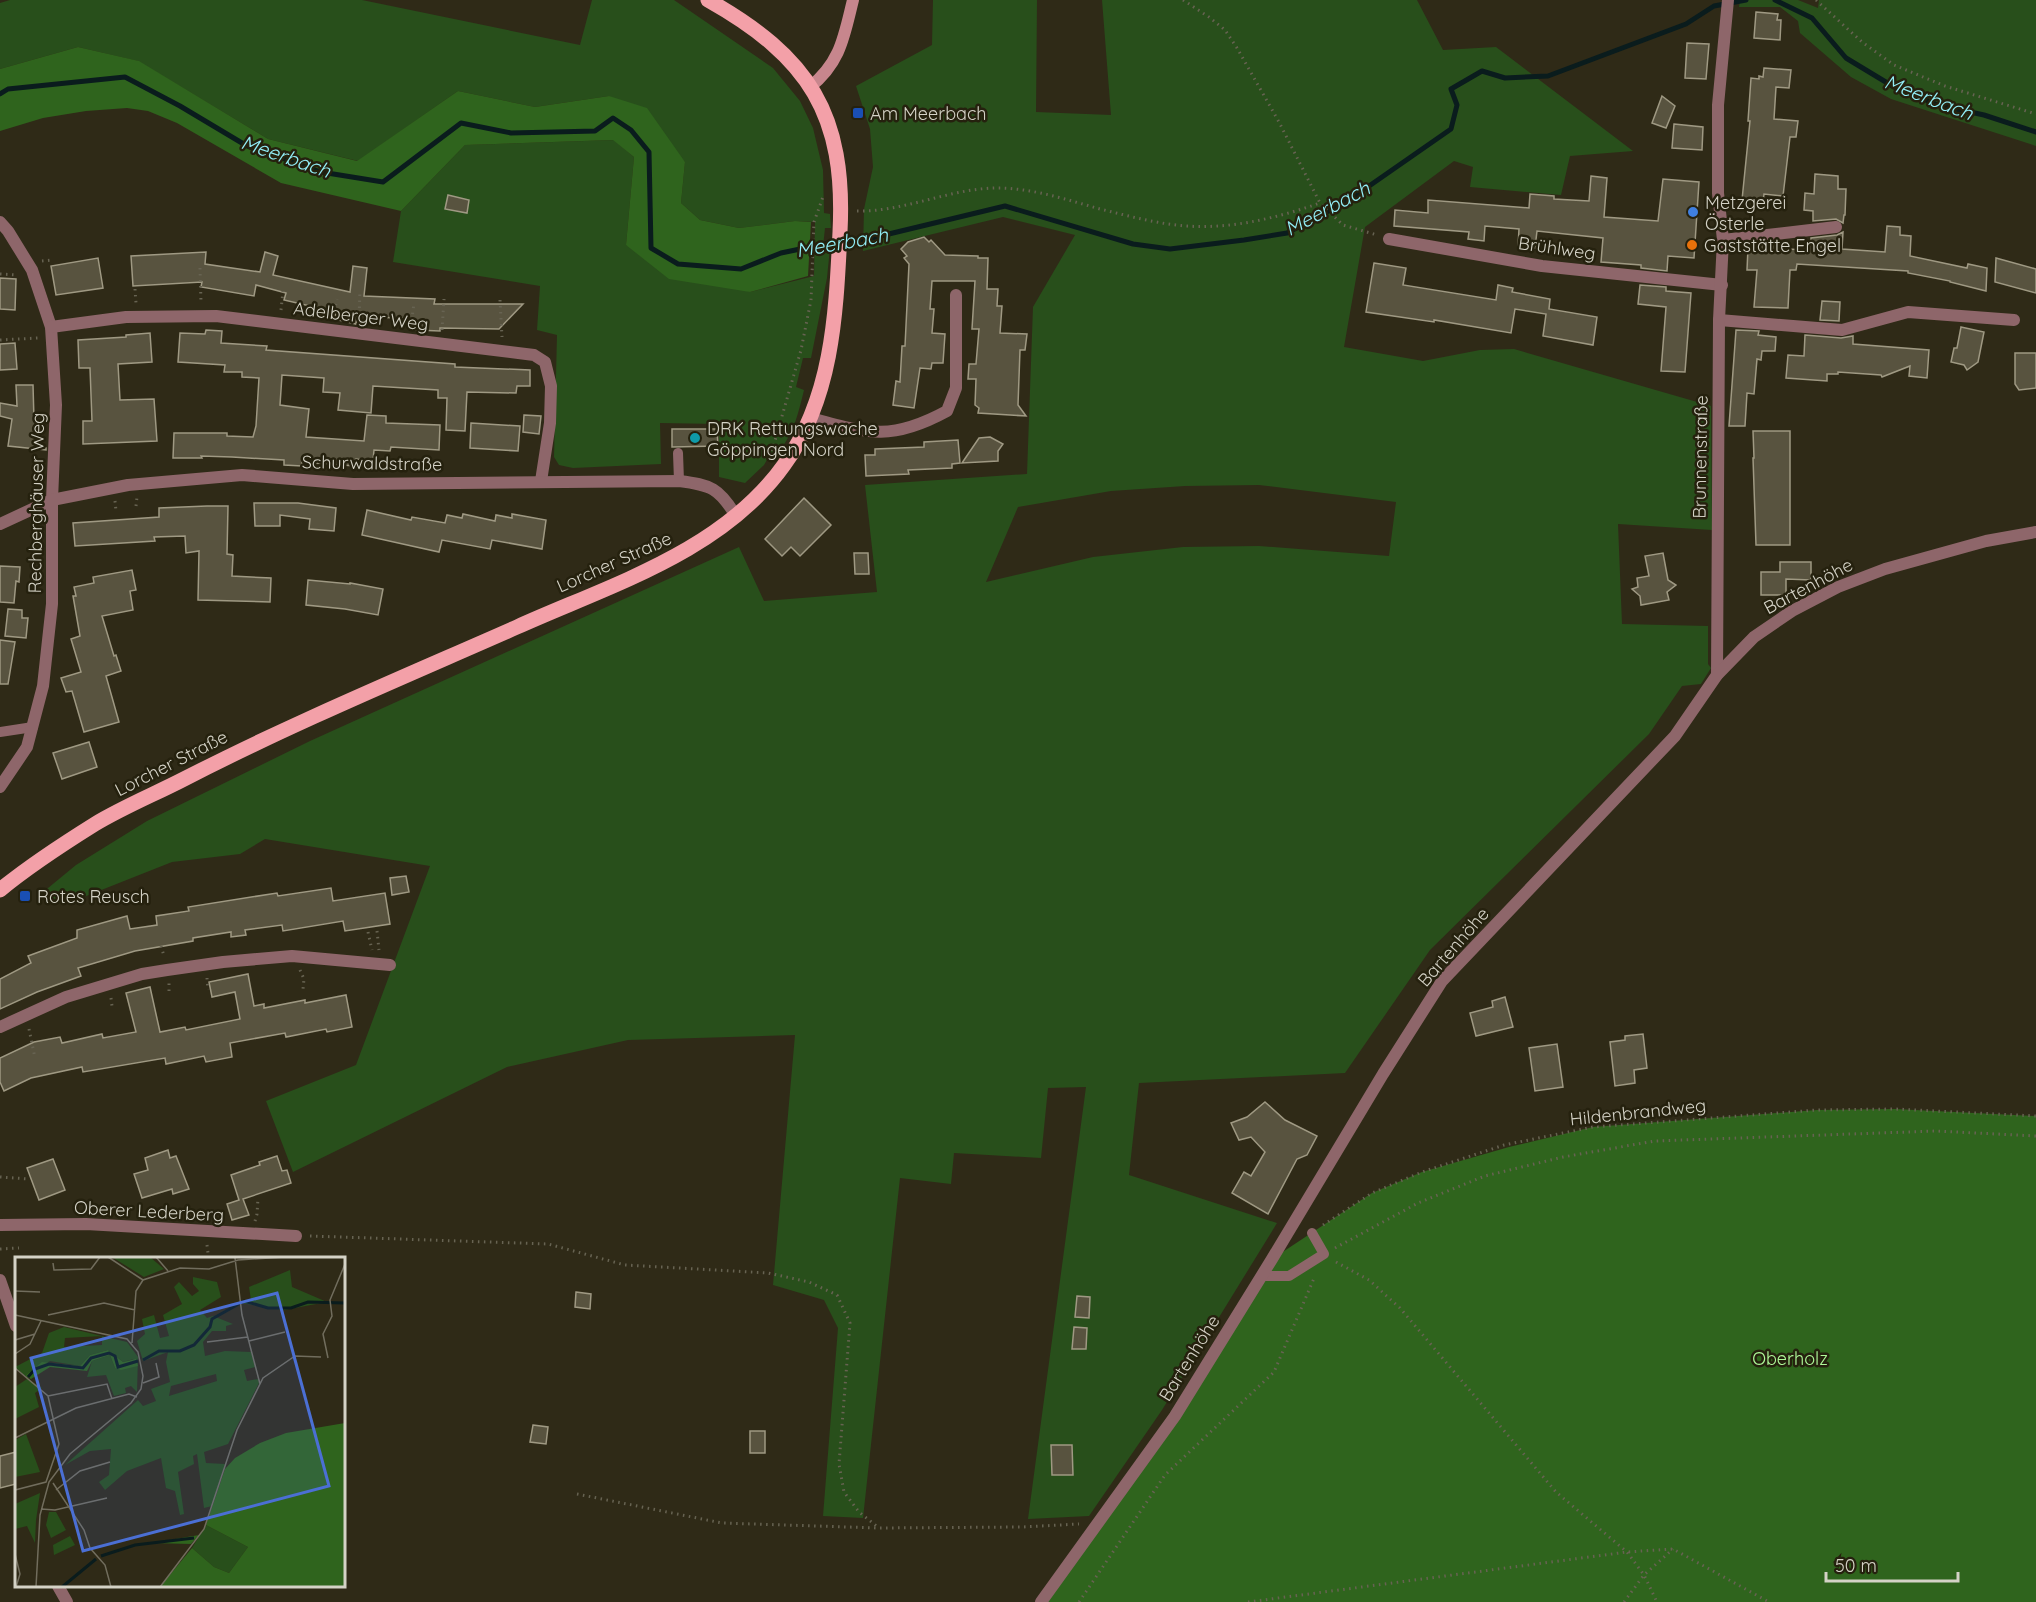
<svg xmlns="http://www.w3.org/2000/svg" width="2036" height="1602" font-family="Quicksand,sans-serif">
  <style>
    .green { fill: #284f1b; fill-rule: evenodd }
    .forest { fill: #2f641d }
    .lines { fill: none; stroke-linecap: round; stroke-linejoin: round }
    .stream { stroke: #0a1c1d; stroke-width: 5 }
    .building { fill: #58533f; stroke: #9f9983; stroke-width: 1.5 }
    .path { stroke: #676352; stroke-width: 3; stroke-dasharray: 1.5 4.5; stroke-linecap: butt }
    .lane { stroke: #8e666a; stroke-width: 10 }
    .street { stroke: #8e666a; stroke-width: 12 }
    .secondary { stroke: #c7868d; stroke-width: 12 }
    .primary { stroke: #f3a0a8; stroke-width: 15 }
    .transit-dot { fill: #1a4fb4; stroke: #25210e; stroke-width: 2 }
    .shop-dot { fill: #3f7fe0; stroke: #25210e; stroke-width: 2 }
    .food-dot { fill: #e8710a; stroke: #25210e; stroke-width: 2 }
    .culture-dot { fill: #0f9aa8; stroke: #25210e; stroke-width: 2 }
    .labels { text-anchor: middle; dominant-baseline: central; stroke-width: 5; stroke-linejoin: round; paint-order: stroke }
    .poi-label { font-size: 18px; fill: #d4d2c6; stroke: #25210e; text-anchor: start }
    .street-label { font-size: 18px; fill: #d4d2c6; stroke: #25210e }
    .park-label { font-size: 18px; fill: #affa99; stroke: #25210e }
    .water-label { font-size: 20px; font-style: italic; fill: #93eff8; stroke: #25210e }
    .inset-river { fill: none; stroke: #0a1c1d; stroke-width: 3 }
    .inset-road { fill: none; stroke: #716d5d; stroke-width: 1.5 }
    .view { fill: #4b6fd4; fill-opacity: 0.15; stroke: #4b6fd4; stroke-width: 3 }
    .inset-edge { fill: none; stroke: #d4d2c6; stroke-width: 3 }
  </style>
  <rect width="100%" height="100%" fill="#2f2a17"/>
  <!-- green -->
  <g class="green">
    <path d="M10,0H362L580,45L592,0H674L773,68L800,101L813,128L823,170L824,213L830,214L831,228H825L823,247L830,248L827,278L811,358H803L796,387L804,390C796,423 793,434 772,462L768,458L764,465L745,483L719,477V424L660,423L661,464L573,468L559,465L554,457L557,335L537,330L540,286L393,262L401,211L465,145L614,140L634,157L626,245L750,292L814,276L815,222L795,221L739,228L700,220L681,203L685,162L609,96L535,107L458,91L358,161L268,139L138,61L78,47L0,69V3Z"/>
    <path d="M933,0H1037L1036,112L1111,115L1102,0H1417L1443,50L1496,47L1633,151L1570,156L1561,195L1470,187L1473,167L1454,161L1365,227L1344,347L1423,361L1480,350L1514,349L1711,406L1712,530L1618,524L1622,624L1708,626V664L1711,668L1701,684L1682,686L1649,734L1430,950L1345,1073L1139,1083L1129,1175L1277,1223L1162,1410L1089,1516L1028,1519L1086,1087L1048,1088L1041,1158L954,1153L951,1184L900,1178L863,1518L823,1516L838,1328L824,1300L773,1285L795,1035L628,1040L507,1067L293,1172L266,1101L356,1065L430,866L265,839L240,854L172,862L66,904L42,893L76,865L147,821L310,741L739,547L764,601L877,592L865,485L1027,474L1033,307L1075,235L1003,217L863,251L864,209L873,167L870,129L856,86L932,45ZM1259,485L1396,502L1389,556L1259,546L1183,547L1093,557L986,582L1018,507L1111,491L1185,486Z"/>
    <polygon points="1740,0 1798,0 1818,8 1819,0 2036,0 2036,146 1891,99 1851,77 1800,33 1798,21 1780,7 1739,7"/>
  </g>
  <!-- forest -->
  <g class="forest">
    <polygon points="78,47 139,61 268,139 357,161 458,91 535,107 609,96 647,108 685,162 681,203 700,220 739,228 795,221 811,222 808,276 750,292 669,279 626,245 634,157 613,140 465,145 401,211 281,183 177,123 148,111 127,108 86,111 43,118 0,131 0,69"/>
    <polygon points="1895,1109 2036,1116 2036,1602 1045,1602 1272,1259 1372,1193 1422,1172 1509,1147 1593,1127 1817,1110"/>
  </g>
  <g class="lines">
    <!-- stream -->
    <g class="stream">
      <polyline points="1775,0 1812,18 1846,58 1894,87 1938,105 1984,115 2036,132"/>
      <polyline points="0,94 8,89 125,77 180,106 247,146 321,172 383,182 461,123 511,133 554,132 595,131 613,118 631,130 649,152 651,248 678,264 741,269 781,253 829,243 868,239 1005,206 1133,244 1170,249 1244,240 1287,233 1319,216 1349,200 1451,129 1457,105 1451,89 1482,71 1505,78 1548,76 1686,24 1714,6 1746,0"/>
    </g>
  </g>
  <!-- building -->
  <g class="building">
    <polygon points="1756,12 1778,14 1777,20 1781,20 1780,40 1754,38"/>
    <polygon points="1687,43 1709,44 1706,79 1685,78"/>
    <polygon points="1764,68 1791,70 1789,88 1776,87 1774,119 1798,121 1796,137 1790,137 1783,196 1764,194 1763,202 1742,200 1750,121 1748,121 1751,78 1759,79 1759,76 1763,77"/>
    <polygon points="1662,96 1675,106 1666,128 1652,123"/>
    <polygon points="1674,124 1703,127 1702,150 1672,148"/>
    <polygon points="1815,174 1838,176 1838,189 1846,189 1845,215 1844,215 1843,223 1836,219 1813,221 1813,211 1804,210 1805,193 1814,194"/>
    <polygon points="1591,176 1607,178 1604,217 1658,221 1663,179 1699,182 1694,258 1668,256 1667,271 1641,268 1641,265 1601,262 1603,238 1537,231 1535,248 1518,247 1519,229 1485,226 1484,241 1468,239 1469,232 1394,226 1395,210 1428,213 1428,200 1529,208 1530,194 1554,196 1554,199 1589,201"/>
    <polygon points="448,195 469,200 467,213 445,209"/>
    <polygon points="1887,226 1900,227 1900,235 1911,236 1910,256 1967,268 1968,264 1987,268 1986,291 1950,282 1950,281 1908,273 1908,271 1797,264 1796,270 1790,270 1788,308 1754,307 1757,270 1747,270 1748,248 1751,248 1751,245 1774,245 1774,248 1803,250 1804,241 1811,242 1811,238 1837,235 1843,232 1842,249 1885,252"/>
    <polygon points="924,237 929,242 931,240 945,255 978,256 978,258 988,258 987,289 998,289 997,306 1002,306 1000,333 1027,334 1025,350 1020,350 1018,405 1026,416 978,413 979,408 975,405 976,379 968,379 969,364 976,364 979,329 972,329 975,281 932,281 930,309 934,309 932,333 945,334 943,363 932,363 931,369 920,368 914,408 893,405 896,381 900,382 902,346 905,346 909,264 904,258 907,256 901,249 908,242"/>
    <polygon points="206,252 205,264 260,272 265,252 278,256 273,275 350,292 353,266 367,268 364,296 435,299 434,304 523,304 499,329 440,328 440,331 415,330 415,319 357,316 356,324 334,319 336,312 284,300 286,293 256,285 254,296 201,287 202,282 133,286 131,256"/>
    <polygon points="98,258 103,288 56,295 51,266"/>
    <polygon points="1996,258 2036,269 2036,293 1995,282"/>
    <polygon points="1374,263 1406,268 1403,285 1496,300 1498,285 1513,288 1512,292 1550,299 1549,309 1597,317 1593,345 1543,336 1546,314 1515,309 1511,333 1434,320 1434,322 1366,312"/>
    <polygon points="0,278 16,279 15,310 0,309"/>
    <polygon points="1640,285 1666,287 1666,291 1691,293 1685,372 1661,371 1666,307 1638,304"/>
    <polygon points="1822,301 1840,302 1839,321 1820,320"/>
    <polygon points="1961,327 1984,332 1978,362 1967,370 1964,365 1951,362 1954,348 1957,348"/>
    <polygon points="206,330 222,331 221,343 267,346 266,350 455,364 455,367 530,370 530,386 517,386 516,393 467,392 465,431 446,430 447,398 438,398 438,390 373,386 371,413 338,410 340,393 323,392 324,378 282,375 280,405 309,409 306,437 364,441 367,415 386,416 386,423 440,425 439,450 391,447 390,451 374,450 373,461 356,459 355,466 302,462 302,466 284,465 284,460 232,457 201,456 202,458 173,458 174,433 227,433 227,436 253,437 256,426 259,378 242,377 242,372 224,372 225,365 178,362 180,333 205,334"/>
    <polygon points="1736,330 1759,331 1758,335 1776,337 1775,351 1762,351 1761,360 1757,359 1754,394 1747,393 1745,426 1729,426"/>
    <polygon points="150,333 152,362 118,364 120,400 154,399 157,441 83,444 83,421 92,421 90,368 79,368 78,340 126,337 126,335"/>
    <polygon points="1805,335 1841,338 1853,336 1853,344 1929,350 1927,378 1909,376 1910,366 1882,377 1881,375 1838,372 1838,374 1827,374 1827,381 1786,378 1788,355 1804,356"/>
    <polygon points="15,343 17,369 0,370 0,344"/>
    <polygon points="2015,353 2036,353 2036,388 2019,390 2015,384"/>
    <polygon points="16,385 33,385 34,420 37,420 36,431 42,432 40,444 46,448 46,450 8,446 12,419 0,416 0,403 17,406"/>
    <polygon points="524,415 541,416 539,434 523,432"/>
    <polygon points="471,423 520,426 518,451 470,448"/>
    <polygon points="672,429 717,429 718,446 672,447"/>
    <polygon points="1753,431 1790,431 1790,545 1756,545 1753,458 1754,458"/>
    <polygon points="990,437 1003,444 998,451 998,461 962,463 979,438"/>
    <polygon points="958,440 960,463 952,464 952,468 908,470 909,474 866,476 865,455 875,455 875,449 924,447 924,442"/>
    <polygon points="804,498 831,525 800,556 791,547 782,556 765,539"/>
    <polygon points="254,503 298,503 336,508 334,531 309,529 310,519 280,515 280,526 255,526"/>
    <polygon points="207,506 228,506 227,554 233,555 232,576 271,578 270,602 198,600 199,551 186,553 185,536 154,537 155,541 75,546 73,523 159,517 159,508"/>
    <polygon points="367,510 411,520 412,517 445,523 447,515 462,518 463,514 495,521 496,515 512,518 512,514 546,520 542,549 492,540 490,549 442,540 439,552 362,535"/>
    <polygon points="854,553 868,553 869,574 855,574"/>
    <polygon points="1663,553 1668,580 1676,585 1667,592 1669,600 1641,605 1640,596 1632,589 1638,587 1637,578 1649,576 1645,556"/>
    <polygon points="1780,562 1811,562 1811,580 1786,579 1786,595 1761,595 1761,572 1780,572"/>
    <polygon points="0,566 20,567 19,582 16,581 14,603 0,602"/>
    <polygon points="132,570 136,590 130,591 133,610 102,616 114,656 116,655 121,671 106,676 119,722 84,732 72,691 66,692 61,678 81,672 71,639 80,636 73,596 76,596 74,587 94,583 93,577"/>
    <polygon points="308,580 350,584 350,583 383,589 378,615 345,609 306,605"/>
    <polygon points="8,609 22,610 22,618 28,618 26,638 5,636"/>
    <polygon points="0,640 15,642 8,684 0,684"/>
    <polygon points="89,742 97,767 62,779 53,753"/>
    <polygon points="406,876 409,892 392,895 390,878"/>
    <polygon points="331,888 333,901 385,893 390,924 345,931 343,921 283,931 282,925 245,930 246,935 231,937 231,932 193,938 193,941 135,951 78,968 81,976 37,992 0,1009 0,979 31,963 28,956 77,938 77,930 127,916 130,929 157,925 156,916 189,911 188,907 277,893 278,896"/>
    <polygon points="248,974 254,1006 264,1004 264,1008 305,1000 305,1003 346,995 352,1027 327,1032 326,1029 286,1037 285,1033 230,1043 232,1057 206,1062 204,1056 166,1064 165,1058 83,1072 82,1067 31,1078 4,1091 0,1082 0,1058 34,1042 60,1037 62,1043 102,1034 103,1038 136,1032 126,993 150,987 160,1032 185,1027 186,1030 240,1019 235,992 212,997 209,982"/>
    <polygon points="1505,997 1513,1027 1476,1036 1470,1013 1493,1007 1492,1001"/>
    <polygon points="1643,1034 1647,1068 1634,1070 1635,1083 1615,1086 1610,1042 1625,1040 1625,1036"/>
    <polygon points="1557,1044 1563,1087 1535,1091 1529,1048"/>
    <polygon points="1265,1102 1285,1120 1317,1136 1307,1155 1297,1159 1268,1214 1232,1193 1244,1172 1251,1176 1265,1152 1251,1137 1239,1140 1231,1123 1247,1117"/>
    <polygon points="168,1150 170,1158 176,1156 189,1189 173,1194 172,1189 142,1198 134,1174 148,1170 145,1158"/>
    <polygon points="277,1156 282,1171 287,1170 291,1183 243,1199 249,1215 232,1220 227,1204 239,1200 231,1175 260,1165 259,1162"/>
    <polygon points="53,1159 65,1190 39,1200 27,1168"/>
    <polygon points="576,1292 591,1294 590,1309 575,1307"/>
    <polygon points="1077,1296 1090,1297 1089,1318 1075,1317"/>
    <polygon points="1074,1327 1087,1328 1086,1349 1072,1349"/>
    <polygon points="533,1425 548,1427 546,1444 530,1442"/>
    <rect x="750" y="1431" width="15" height="22"/>
    <polygon points="1051,1445 1072,1445 1073,1475 1052,1475"/>
    <polygon points="16,1452 16,1484 0,1488 0,1456"/>
  </g>
  <g class="lines">
    <!-- path -->
    <g class="path">
      <polyline points="1183,0 1209,17 1225,30 1237,48 1279,122 1320,203 1343,225 1377,235"/>
      <polyline points="1816,0 1862,42 1894,65 1945,86 2036,114"/>
      <path d="M857,211C906,212 952,187 1001,188C1035,189 1068,200 1100,209C1125,215 1150,222 1176,225C1224,231 1274,219 1320,203"/>
      <polyline points="42,261 52,260"/>
      <polyline points="200,268 201,302"/>
      <polyline points="0,274 17,275"/>
      <polyline points="135,289 136,303"/>
      <polyline points="500,300 502,337"/>
      <polyline points="281,310 283,291"/>
      <polyline points="333,317 337,299"/>
      <polyline points="359,320 360,290"/>
      <polyline points="411,326 414,303"/>
      <polyline points="442,330 444,299"/>
      <polyline points="0,340 38,338"/>
      <polyline points="772,451 801,350 811,300 814,222 824,194"/>
      <polyline points="115,501 116,511"/>
      <polyline points="136,506 137,497"/>
      <polyline points="377,931 379,950"/>
      <polyline points="368,932 372,950"/>
      <polyline points="161,946 164,956"/>
      <polyline points="300,970 304,979 303,989"/>
      <polyline points="207,978 208,990"/>
      <polyline points="169,991 169,983"/>
      <polyline points="111,998 112,1006"/>
      <polyline points="29,1029 35,1058"/>
      <polyline points="0,1177 29,1179"/>
      <polyline points="255,1221 257,1214 258,1198"/>
      <polyline points="1323,1225 1372,1193 1422,1172 1504,1145 1593,1127 1817,1110 1895,1109 2036,1116"/>
      <polyline points="310,1236 548,1244 625,1265 768,1273 809,1282 837,1295 850,1323 839,1464 844,1492 859,1512 879,1528"/>
      <polyline points="207,1245 208,1253 207,1258"/>
      <polyline points="1335,1248 1418,1203 1485,1176 1563,1157 1655,1141 1936,1131 2036,1136"/>
      <polyline points="0,1249 19,1248"/>
      <polyline points="1336,1262 1369,1280 1400,1308 1556,1492 1627,1552 1644,1575 1657,1602"/>
      <polyline points="577,1494 722,1523 879,1528 1022,1527 1079,1524"/>
      <polyline points="1079,1602 1165,1475 1274,1372 1315,1276"/>
      <polyline points="1248,1602 1627,1552 1673,1549 1769,1602"/>
      <polyline points="1624,1602 1644,1575 1673,1549"/>
    </g>
    <!-- lane -->
    <g class="lane">
      <polyline points="678,453 679,481"/>
      <polyline points="0,732 33,727"/>
      <polyline points="1262,1276 1289,1276 1324,1254 1312,1233"/>
    </g>
    <!-- street -->
    <g class="street">
      <polyline points="0,222 8,231 32,270 51,327 56,405 52,500 52,604 43,686 27,747 0,787"/>
      <polyline points="1389,239 1542,266 1722,285"/>
      <polyline points="1723,240 1836,227"/>
      <polyline points="1719,320 1842,330 1908,312 2014,320"/>
      <polyline points="51,327 126,317 216,316 534,355 545,362 551,386 550,423 541,481"/>
      <path d="M811,418C869,434 892,441 947,411L956,388V295"/>
      <path d="M0,524L52,500L128,485L242,475L353,484L679,481C711,485 719,488 736,516"/>
      <polyline points="1717,675 1719,320 1723,240 1718,193 1718,105 1728,0"/>
      <polyline points="0,1027 66,997 142,974 167,970 223,962 292,956 390,965"/>
      <polyline points="0,1225 86,1224 296,1236"/>
      <polyline points="0,1280 16,1326"/>
      <polyline points="58,1586 67,1602"/>
      <polyline points="1041,1602 1175,1416 1272,1259 1383,1074 1442,981 1675,736 1717,675 1754,637 1792,611 1838,587 1885,569 1986,541 2036,532"/>
    </g>
    <!-- secondary -->
    <path class="secondary" d="M810,87C841,62 844,36 853,0"/>
    <!-- primary -->
    <path class="primary" d="M0,890C29,866 63,844 95,824C123,807 155,794 184,779C293,723 406,676 517,627C610,585 722,552 784,465C833,397 836,313 840,232C846,114 809,57 708,0"/>
  </g>
  <!-- markers -->
  <g class="transit-dot">
    <rect x="852" y="107" width="12" height="12" rx="3"/>
    <rect x="19" y="890" width="12" height="12" rx="3"/>
  </g>
  <circle class="shop-dot" cx="1693" cy="212" r="6"/>
  <circle class="food-dot" cx="1692" cy="245" r="6"/>
  <circle class="culture-dot" cx="695" cy="438" r="6"/>
  <g class="labels">
    <!-- poi labels -->
    <g class="poi-label">
      <text x="870" y="113">Am Meerbach</text>
      <text x="1705" y="202">Metzgerei<tspan x="1705" dy="21">Österle</tspan></text>
      <text x="1704" y="245">Gaststätte Engel</text>
      <text x="707" y="428">DRK Rettungswache<tspan x="707" dy="21">Göppingen Nord</tspan></text>
      <text x="37" y="896">Rotes Reusch</text>
    </g>
    <!-- street labels -->
    <g class="street-label">
      <text transform="translate(1557 248) rotate(8)">Brühlweg</text>
      <text transform="translate(361 316) rotate(7)">Adelberger Weg</text>
      <text transform="translate(1700 457) rotate(-89)">Brunnenstraße</text>
      <text transform="translate(372 463) rotate(1)">Schurwaldstraße</text>
      <text transform="translate(36 503) rotate(-89)">Rechberghäuser Weg</text>
      <text transform="translate(614 562) rotate(-24)">Lorcher Straße</text>
      <text transform="translate(1808 586) rotate(-28)">Bartenhöhe</text>
      <text transform="translate(171 763) rotate(-27)">Lorcher Straße</text>
      <text transform="translate(1453 947) rotate(-49)">Bartenhöhe</text>
      <text transform="translate(1638 1112) rotate(-6)">Hildenbrandweg</text>
      <text transform="translate(149 1211) rotate(3)">Oberer Lederberg</text>
      <text transform="translate(1189 1358) rotate(-58)">Bartenhöhe</text>
    </g>
    <!-- park labels -->
    <g class="park-label">
      <text x="1790" y="1358">Oberholz</text>
    </g>
    <!-- water labels -->
    <g class="water-label">
      <text transform="translate(1929 97) rotate(21)">Meerbach</text>
      <text transform="translate(286 156) rotate(19)">Meerbach</text>
      <text transform="translate(1327 208) rotate(-28)">Meerbach</text>
      <text transform="translate(842 242) rotate(-10)">Meerbach</text>
    </g>
  </g>
  <!-- overview -->
  <g transform="translate(15 1257)">
    <rect width="330" height="330" fill="#2f2a17"/>
    <path d="M97,0H135L149,12L129,20ZM275,13L277,30L312,45L269,53L226,46L236,43L234,30ZM178,20L202,25L206,40L185,53L192,61L198,59L218,67L211,69V74H197L188,85L190,99L210,94L236,95L240,110L229,113L232,124L243,122L244,126L213,187L189,195L191,206L210,207L197,249L189,251L182,197L178,199L179,207L163,215L169,257L165,258L160,234L151,231L146,201L112,214L90,233L84,225L94,218L96,192L75,194L50,208L123,143L128,149L141,144L136,132L155,125L151,105L153,95L128,104L122,84L130,77L127,62L139,58L145,81L154,79L148,58L167,47L159,30L164,25L177,39L184,34L178,27ZM201,117L202,124L154,139L156,129ZM49,70L112,85L123,100L122,135L116,129L110,131L111,136L99,139L91,118L72,120L77,104L95,98L100,111L119,102L108,105L93,93L75,98L65,109L35,104L10,119L0,110L27,96L34,76ZM87,79V88L49,90L50,81ZM12,122L27,131L20,136L24,150L0,162V130ZM11,177L25,215L0,220V183ZM25,236L21,263L20,286L12,269L0,272V247ZM34,255H41L51,273L36,281L31,268ZM191,268L233,290L214,316L199,310L177,291ZM55,279L60,288L39,298L38,288Z" fill="#284f1b" fill-rule="evenodd"/>
    <path d="M93,93L108,105L121,102L123,109L106,113L100,111L95,98L77,104L72,114L35,110L16,122L10,119L27,105L65,109L75,98ZM330,166V330H145L177,291L199,310L214,316L233,290L191,268L210,212L220,201L245,186L271,176ZM184,278L176,287L137,286Z" fill="#2f641d"/>
    <path class="inset-river" d="M128,103L144,94H165L179,88L195,70L197,62L229,44L253,51H276L293,45L330,46M13,120L20,112L34,107L68,111L76,101L94,96L100,99L103,110L123,104M86,299L120,288L179,281M47,330L81,302"/>
    <path class="inset-road" d="M93,0L128,23M141,0L153,14M220,1L227,58L245,127M38,6L39,13L76,12L85,0M0,34L25,35M0,58L112,82L123,95L128,119L126,132L116,146L55,197L34,225L25,258L21,330M33,58L89,46L120,53M0,83L20,77M234,84L270,75M192,85L233,80M117,86L121,34L128,23L165,11L194,12L223,3L270,0M0,97L15,87L26,64M313,101L308,77L317,59L315,43L330,7M0,111L33,139L44,187L31,225L0,233M128,126L144,120L141,106M33,139L92,127L97,142M0,181L61,151L114,137L122,140M38,226L69,273L75,291L90,308L96,330M41,233L65,214L95,205M26,252L40,253L92,241M0,297L5,317L1,330M145,330L189,272L222,173L248,121L280,99L306,100"/>
    <path class="view" d="M262,36L314,229L68,294L16,101Z"/>
    <rect width="330" height="330" class="inset-edge"/>
  </g>
  <!-- scale -->
  <path d="M1826 1572v9h132v-9" fill="none" stroke="#d4d2c6" stroke-width="3"/>
  <text x="1835" y="1572" font-size="18" fill="#d4d2c6" stroke="#25210e" stroke-width="4.5" paint-order="stroke">50 m</text>
</svg>
